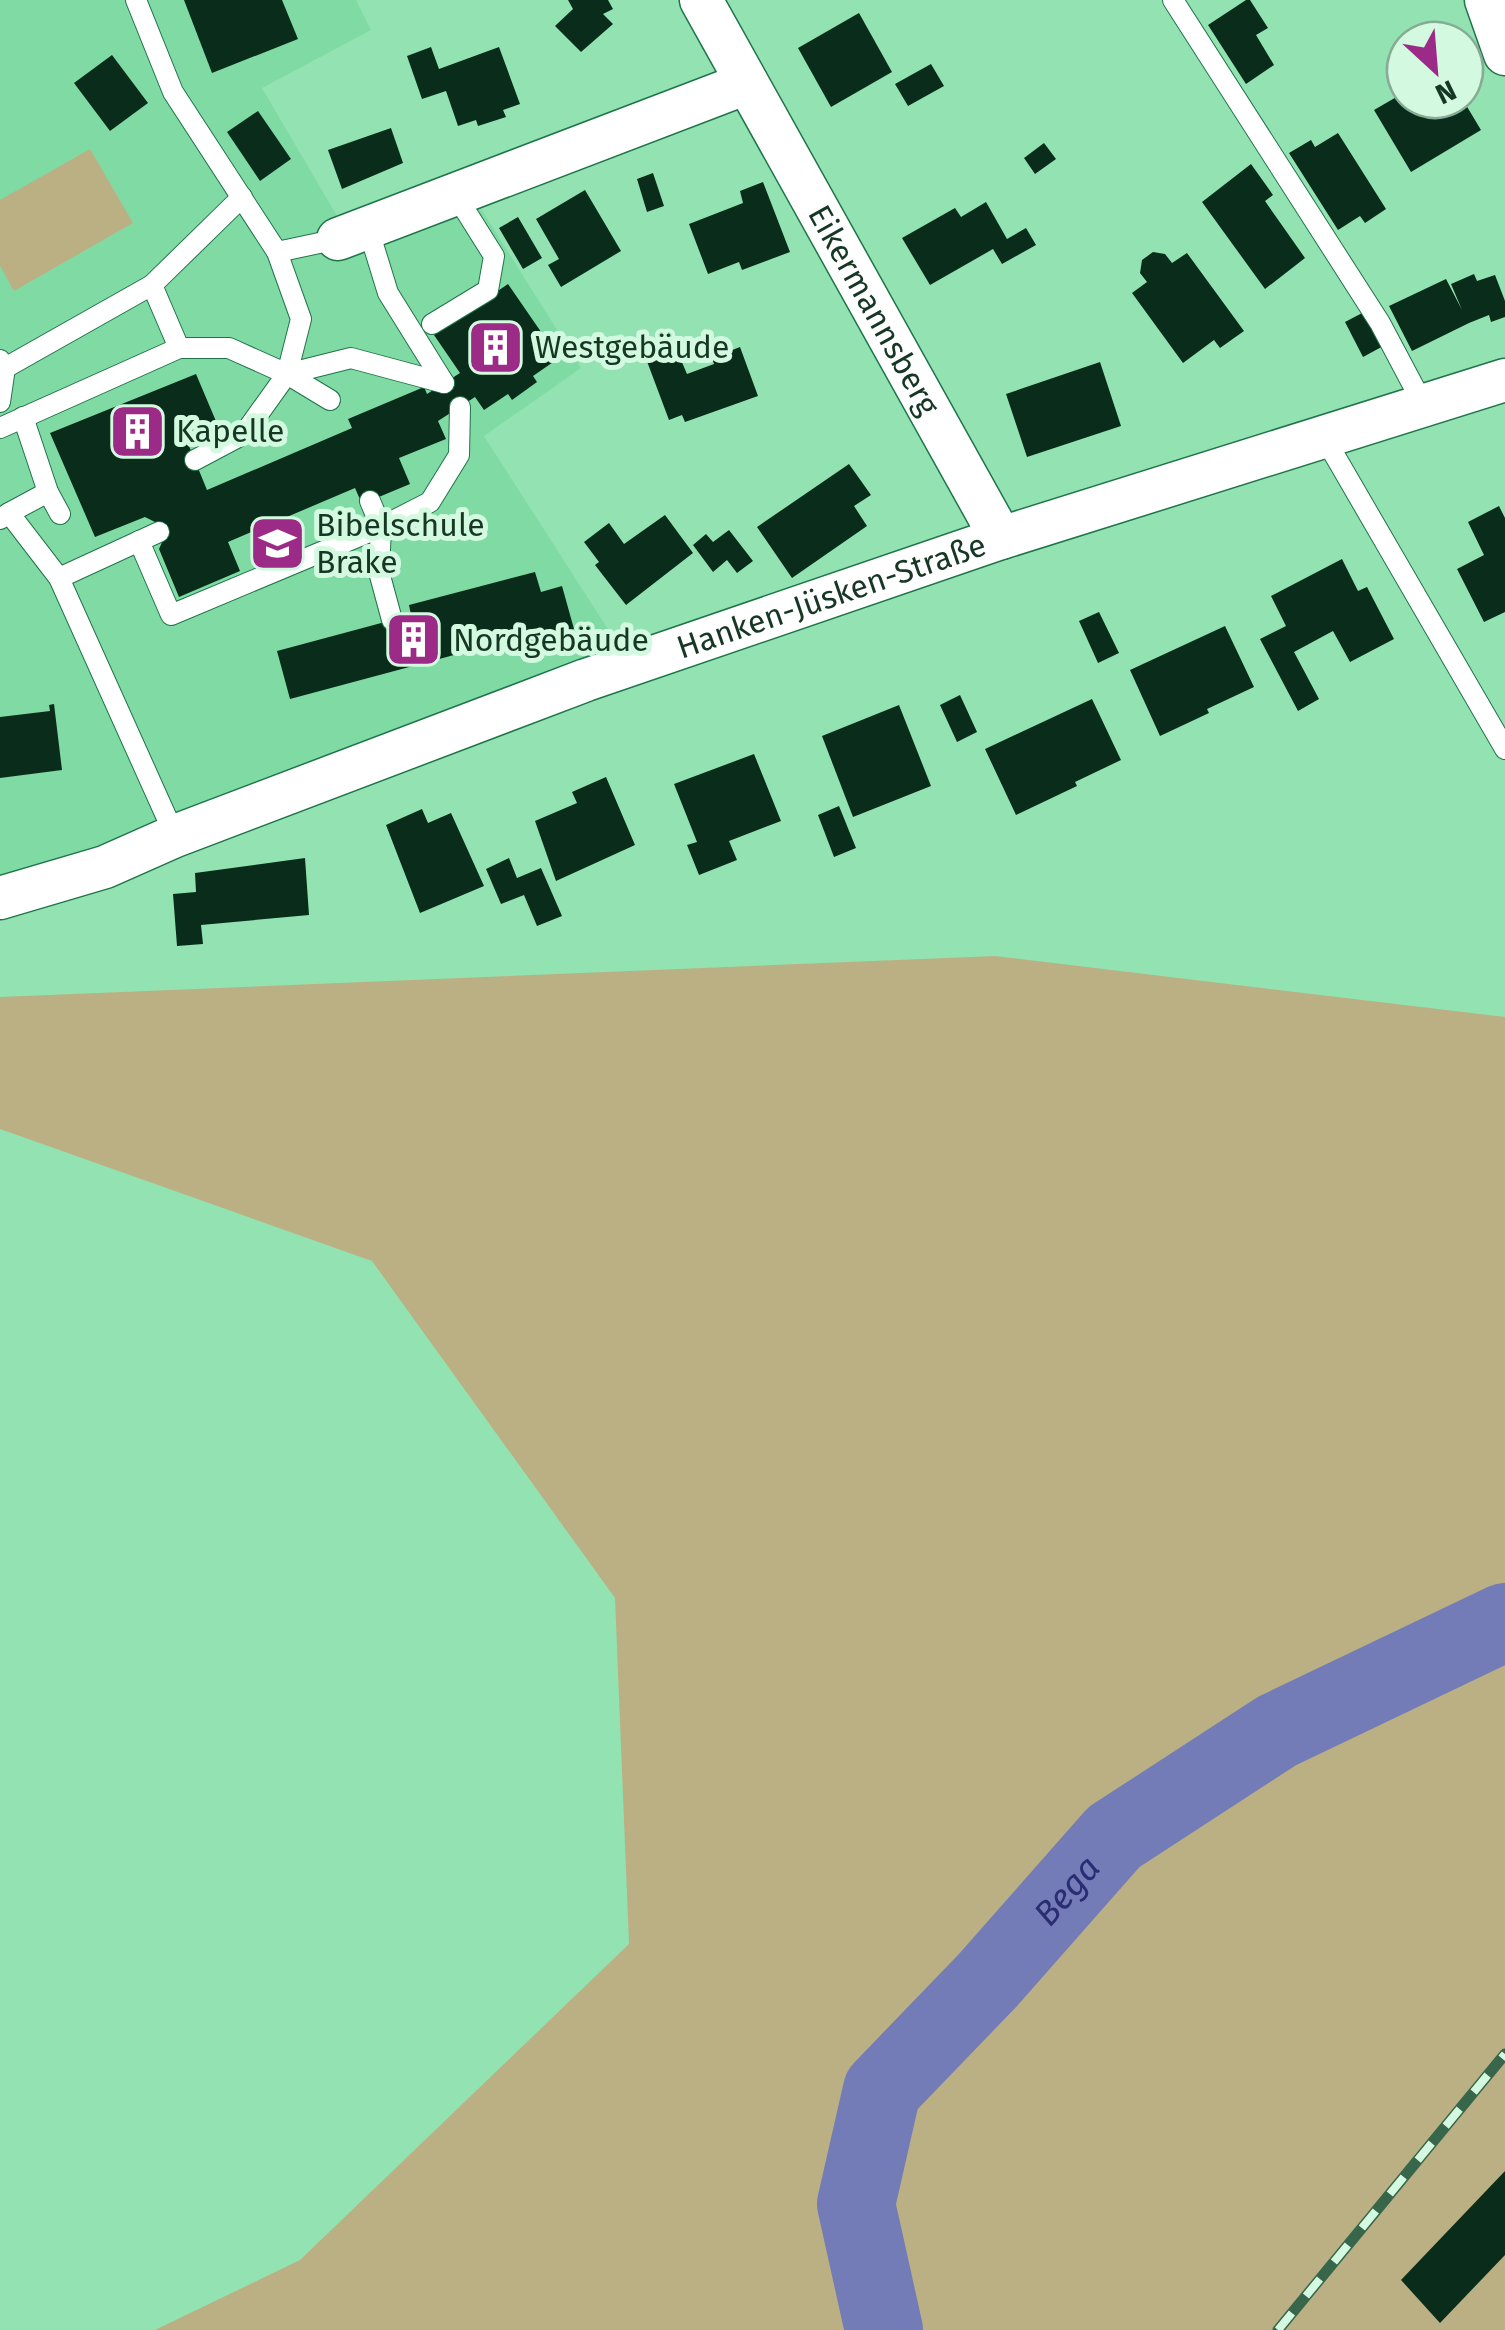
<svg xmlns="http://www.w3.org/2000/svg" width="1505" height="2330" font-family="'Fira Sans',sans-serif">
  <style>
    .built { fill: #80daa4 }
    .green { fill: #bbb084 }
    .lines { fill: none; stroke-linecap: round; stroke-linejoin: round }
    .river { stroke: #737cb7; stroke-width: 78 }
    .building { fill: #092d1a }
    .service-casing { stroke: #1f7449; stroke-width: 22 }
    .minor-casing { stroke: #1f7449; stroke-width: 45 }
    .service { stroke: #fff; stroke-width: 20 }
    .minor { stroke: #fff; stroke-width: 42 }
    .rail-casing { stroke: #37664b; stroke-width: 11 }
    .rail { stroke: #d3fae0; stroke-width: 8; stroke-dasharray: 22; stroke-linecap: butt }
    .labels { text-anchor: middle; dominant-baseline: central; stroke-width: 10; stroke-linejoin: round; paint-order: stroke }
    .street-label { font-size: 32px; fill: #153724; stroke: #d3fae0 }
    .poi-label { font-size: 32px; fill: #153724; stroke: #d3fae0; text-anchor: start }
    .water-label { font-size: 35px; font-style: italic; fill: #2a2c74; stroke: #d3fae0 }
  </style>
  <rect width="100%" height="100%" fill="#92e3b1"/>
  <!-- built -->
  <polygon class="built" points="0,0 356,0 371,30 262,88 357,250 478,204 581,368 484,436 622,651 64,861 0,881"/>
  <!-- green -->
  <g class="green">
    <polygon points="90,149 133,223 14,291 0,266 0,200"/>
    <polygon points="995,956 1505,1017 1505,2330 155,2330 300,2260 629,1944 615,1598 372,1261 0,1129 0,997"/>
  </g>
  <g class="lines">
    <!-- river -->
    <path class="river" id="s1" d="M884,2330L856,2204L882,2090L988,1980L1114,1837L1277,1731L1505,1622"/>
  </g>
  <!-- building -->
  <g class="building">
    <polygon points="184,0 282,0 298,39 212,73"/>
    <polygon points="568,0 608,0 613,9 603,14 613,24 581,52 555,26 573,9"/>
    <polygon points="1246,0 1250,0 1268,28 1256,35 1274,65 1246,84 1208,25"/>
    <polygon points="859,13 892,72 831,107 798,48"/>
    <polygon points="431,47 439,69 499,47 520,104 503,110 506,117 478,126 476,120 458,126 446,91 422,99 407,56"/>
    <polygon points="112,55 148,103 110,131 74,83"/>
    <polygon points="931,64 944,86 908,106 895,84"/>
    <polygon points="1405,92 1405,100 1463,100 1481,130 1411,172 1374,110"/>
    <polygon points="258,111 291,159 260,181 227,132"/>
    <polygon points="391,128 403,163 342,189 328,150"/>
    <polygon points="1338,133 1386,209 1365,223 1360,216 1338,230 1289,153 1311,140 1315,147"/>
    <polygon points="1044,143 1056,159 1035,174 1024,158"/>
    <polygon points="1251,164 1273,195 1265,201 1305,258 1265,289 1202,202"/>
    <polygon points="653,173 664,206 647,212 637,179"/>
    <polygon points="763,182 790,252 742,270 739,262 708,274 689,224 743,203 740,191"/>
    <polygon points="585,190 621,251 561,287 548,265 559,259 536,219"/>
    <polygon points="986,202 1007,239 1026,228 1036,245 1002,264 993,249 930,285 902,238 955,208 961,217"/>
    <polygon points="518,217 542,258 523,269 499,228"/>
    <polygon points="1153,252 1165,254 1172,263 1187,253 1244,331 1220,348 1214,340 1183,363 1132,293 1147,282 1140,273 1142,260"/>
    <polygon points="1474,274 1477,281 1495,275 1505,301 1505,317 1491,322 1489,315 1469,323 1412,351 1389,306 1446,279 1462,310 1451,284"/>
    <polygon points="508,284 559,358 533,376 537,382 512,400 508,394 484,410 475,397 438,421 446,439 399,458 410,484 362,504 355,488 228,542 240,571 179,597 159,549 163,540 155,522 145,517 95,537 50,433 196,374 221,433 189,446 207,490 352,428 348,419 424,387 427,394 460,373 434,335"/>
    <polygon points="1366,311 1387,344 1363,357 1345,322"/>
    <polygon points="675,346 687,374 714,364 712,358 740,347 758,396 685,422 682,415 669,420 645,356"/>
    <polygon points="1100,362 1121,426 1027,457 1006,394"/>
    <polygon points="849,464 871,495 854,506 867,526 792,578 757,527"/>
    <polygon points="1499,506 1505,518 1505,612 1484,622 1457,569 1484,555 1468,522"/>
    <polygon points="665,515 693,553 626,605 595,565 599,562 584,542 609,523 624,544"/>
    <polygon points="729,530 753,561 737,573 727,560 713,572 693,545 706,534 713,542"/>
    <polygon points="1342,559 1358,591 1367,587 1394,639 1350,662 1333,631 1294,652 1319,699 1298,711 1260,639 1286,626 1271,596"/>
    <polygon points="535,572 541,592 562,586 574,629 552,635 551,629 290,699 277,651 411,615 409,605"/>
    <polygon points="1099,612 1119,653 1098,663 1079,621"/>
    <polygon points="1225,626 1254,687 1207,709 1209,713 1160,736 1130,670"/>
    <polygon points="960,695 977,732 957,742 940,705"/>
    <polygon points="1092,699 1121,760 1075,782 1077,786 1016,815 985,749"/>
    <polygon points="54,704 62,770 0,778 0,717 50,711 49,705"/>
    <polygon points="899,705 931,786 853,817 822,736"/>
    <polygon points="754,754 781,821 729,841 737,860 699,875 687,845 697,842 674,784"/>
    <polygon points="606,777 635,845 556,881 535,821 577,803 572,792"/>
    <polygon points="839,806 856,848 834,857 818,815"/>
    <polygon points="422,809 428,823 451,813 484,886 420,913 386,825"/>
    <polygon points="305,858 309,915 201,925 203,944 177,946 173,894 196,892 195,873"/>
    <polygon points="509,858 517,878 541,868 562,916 537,926 524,895 501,904 486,869"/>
    <polygon points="1505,2171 1505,2255 1440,2323 1401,2280"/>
  </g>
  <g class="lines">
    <defs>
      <g id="service">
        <polyline points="136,0 173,92 277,252 338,239"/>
        <polyline points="1173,0 1380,323 1424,406"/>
        <polyline points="368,228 388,293 444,383"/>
        <polyline points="152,285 179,348"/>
        <polyline points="432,324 488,290 494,256 455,194"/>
        <polyline points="5,368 152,285 242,197"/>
        <polyline points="330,400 287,374 351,358 444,383"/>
        <polyline points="0,402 5,368 0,360"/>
        <polyline points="0,428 179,348 229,348 287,374"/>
        <polyline points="1324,437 1505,749"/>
        <polyline points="195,460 244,434 287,374 301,319 277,252"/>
        <polyline points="48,492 60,514"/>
        <polyline points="370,501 381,527 379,572 392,620"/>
        <polyline points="9,513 48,492 23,417"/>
        <polyline points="0,519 9,513 59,578 175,836"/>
        <polyline points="139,541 171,615 381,527 430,502 459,455 460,407"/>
        <polyline points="59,578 159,532"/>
      </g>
      <g id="minor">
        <path id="s2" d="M701,0L1001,538"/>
        <polyline points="1486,0 1505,54"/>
        <polyline points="338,239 747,83"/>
        <path id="s3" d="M0,898L105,867L175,836L586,680L1001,538L1505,380"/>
      </g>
    </defs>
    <!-- service casing -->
    <use href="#service" class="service-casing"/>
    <!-- minor casing -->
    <use href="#minor" class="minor-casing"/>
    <!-- service -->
    <use href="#service" class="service"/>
    <!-- minor -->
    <use href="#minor" class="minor"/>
    <defs>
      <polyline id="rail" points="1278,2330 1505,2054"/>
    </defs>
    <!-- rail casing -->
    <use href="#rail" class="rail-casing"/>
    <!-- rail -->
    <use href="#rail" class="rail"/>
  </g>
  <!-- icons -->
  <defs>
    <symbol id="building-square" viewBox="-11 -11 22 22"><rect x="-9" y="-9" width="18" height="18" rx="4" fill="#9c2a87" stroke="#d3fae0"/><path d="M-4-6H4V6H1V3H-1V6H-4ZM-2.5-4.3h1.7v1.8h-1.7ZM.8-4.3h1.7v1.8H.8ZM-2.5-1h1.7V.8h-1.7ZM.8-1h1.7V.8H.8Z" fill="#fff"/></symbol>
    <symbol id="university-square" viewBox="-11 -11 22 22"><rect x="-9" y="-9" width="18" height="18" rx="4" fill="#9c2a87" stroke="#d3fae0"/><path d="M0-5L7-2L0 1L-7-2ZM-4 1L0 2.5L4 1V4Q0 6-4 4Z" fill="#fff"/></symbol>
  </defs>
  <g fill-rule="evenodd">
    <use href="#building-square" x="464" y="316" width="63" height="63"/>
    <use href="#building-square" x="106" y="400" width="63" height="63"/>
    <use href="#university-square" x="246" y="512" width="63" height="63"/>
    <use href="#building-square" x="382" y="608" width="63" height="63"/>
  </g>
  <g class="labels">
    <!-- street labels -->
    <g class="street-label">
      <text stroke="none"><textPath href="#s2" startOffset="355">Eikermannsberg</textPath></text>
      <text stroke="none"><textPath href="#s3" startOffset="885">Hanken-Jüsken-Straße</textPath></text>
    </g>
    <!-- poi labels -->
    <g class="poi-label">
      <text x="535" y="347">Westgebäude</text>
      <text x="176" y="431">Kapelle</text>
      <text x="316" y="525">Bibelschule<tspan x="316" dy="37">Brake</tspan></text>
      <text x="453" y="640">Nordgebäude</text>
    </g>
    <!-- water labels -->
    <g class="water-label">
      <text stroke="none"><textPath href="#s1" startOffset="518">Bega</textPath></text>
    </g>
  </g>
  <!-- north arrow -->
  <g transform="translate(1435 70) rotate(154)"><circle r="48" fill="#d3fae0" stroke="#87ac95" stroke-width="2.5"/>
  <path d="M0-8L18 38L0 25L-18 38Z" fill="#9c2a87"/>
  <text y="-15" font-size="28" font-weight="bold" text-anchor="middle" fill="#153724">N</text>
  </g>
</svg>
